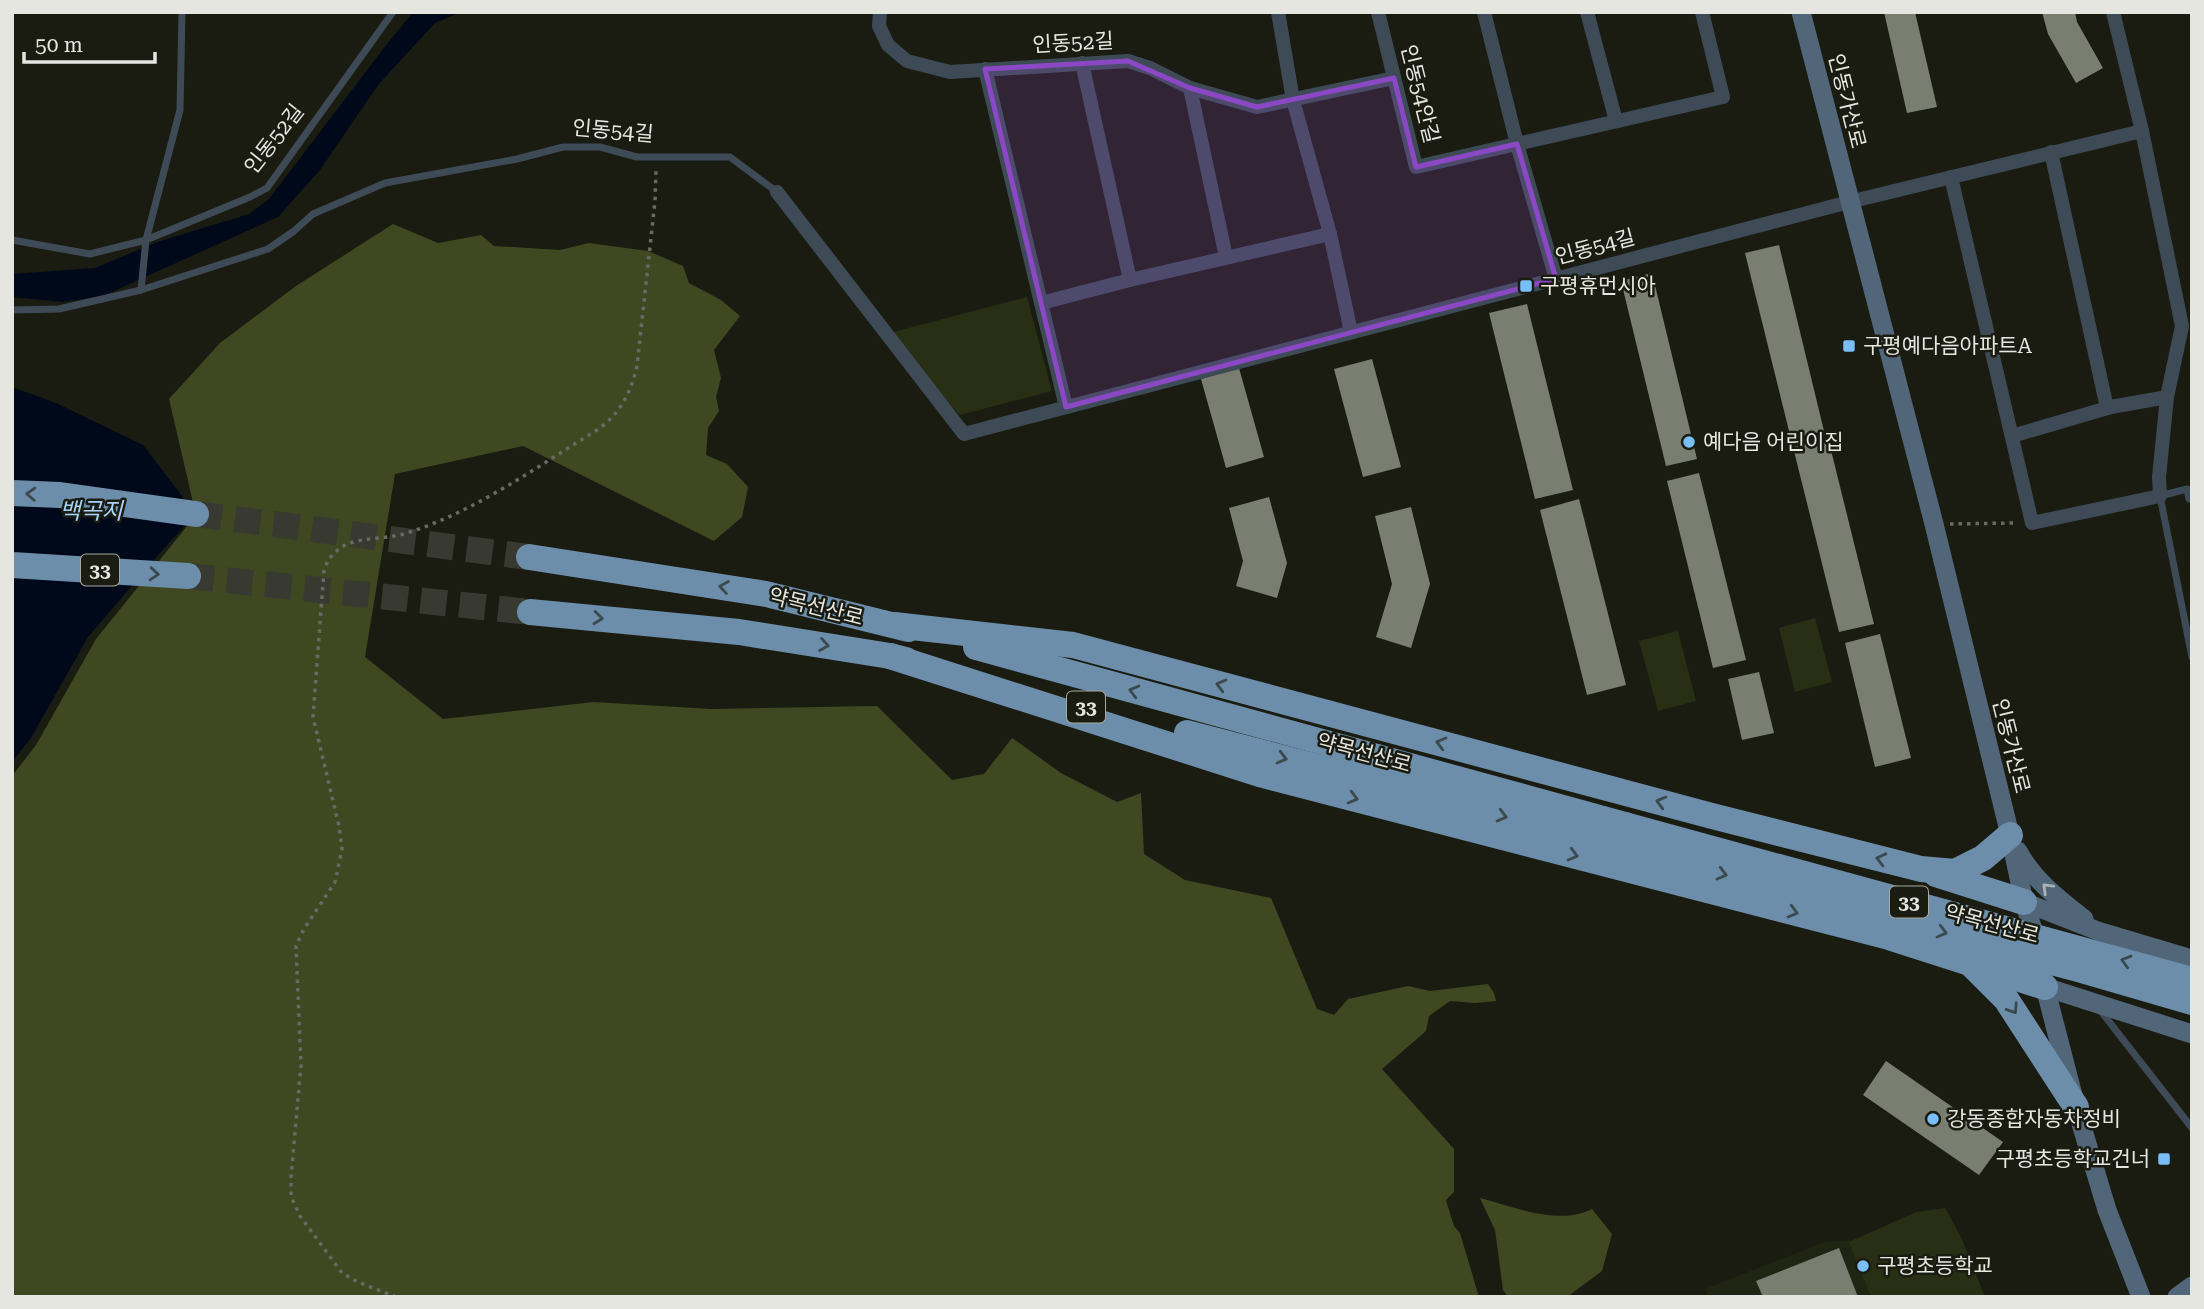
<svg xmlns="http://www.w3.org/2000/svg" width="2204" height="1309" font-family="'Roboto Serif','Noto Sans KR',serif">
  <style>
    .built { fill: #202413 }
    .green { fill: #292f14 }
    .forest { fill: #404822 }
    .water { fill: #00091a }
    .building { fill: #7a7e71 }
    .lines { fill: none; stroke-linecap: round; stroke-linejoin: round }
    .highway-tunnel { stroke: #383a31; stroke-width: 26; stroke-dasharray: 26 13; stroke-linecap: butt }
    .path { stroke: #686a61; stroke-width: 3.5; stroke-dasharray: 3.5 5; stroke-linecap: butt }
    .lane { stroke: #3e4b57; stroke-width: 7 }
    .street { stroke: #3e4b57; stroke-width: 14 }
    .secondary { stroke: #516679; stroke-width: 19 }
    .highway { stroke: #6c8eab; stroke-width: 26 }
    .highway-bridge { stroke: #6c8eab; stroke-width: 26 }
    .oneway { stroke: #3b4a4f }
    .oneway2 { stroke: #a9b3b6 }
    .marked { fill: #8b48c4; fill-opacity: 0.2; stroke: #8b48c4; stroke-width: 5; stroke-linejoin: round }
    .poi-dot { fill: #7abef8; stroke: #1a1c12; stroke-width: 2.5 }
    .labels { text-anchor: middle; dominant-baseline: central; stroke-width: 5; stroke-linejoin: round; paint-order: stroke }
    .shield { fill: #1a1c12; stroke: #a7a9a2; stroke-width: 2 }
    .shield-label { font-size: 19px; font-weight: bold; fill: #e4e6df }
    .street-label { font-size: 21px; fill: #e4e6df; stroke: #1a1c12 }
    .poi-label { font-size: 21px; fill: #e4e6df; stroke: #1a1c12; text-anchor: start }
    .water-label { font-size: 23px; font-style: italic; fill: #a7d2f9; stroke: #1a1c12 }
  </style>
  <rect width="100%" height="100%" fill="#1a1c12"/>
  <!-- built -->
  <polygon class="built" points="1935,1234 1976,1297 1708,1297 1705,1289 1824,1242"/>
  <!-- green -->
  <g class="green">
    <polygon points="1027,297 1052,391 960,415 886,334"/>
    <polygon points="1815,618 1832,682 1795,692 1779,628"/>
    <polygon points="1678,631 1696,701 1658,711 1639,641"/>
    <polygon points="1945,1208 1961,1237 1985,1297 1871,1297 1849,1242 1916,1212"/>
  </g>
  <!-- forest -->
  <g class="forest">
    <polygon points="393,224 438,243 481,235 494,246 560,250 589,243 648,251 683,266 689,283 721,300 740,316 714,350 721,378 716,397 719,411 708,428 706,455 727,464 748,487 742,517 714,541 523,446 395,474 365,657 443,719 593,702 711,709 877,706 952,780 984,774 1012,738 1061,773 1117,802 1141,793 1144,854 1185,880 1271,898 1317,1009 1334,1015 1348,999 1408,986 1430,991 1488,984 1494,993 1496,1001 1475,1003 1450,1001 1429,1016 1426,1031 1382,1069 1454,1149 1454,1192 1446,1200 1454,1226 1460,1233 1479,1297 12,1297 12,776 36,745 96,639 196,515 169,399 220,343 296,286"/>
    <path d="M1480,1198C1515,1207 1558,1226 1592,1209L1612,1234L1602,1271L1567,1297H1508L1503,1290L1495,1230Z"/>
  </g>
  <!-- water -->
  <g class="water">
    <polygon points="413,12 461,12 435,23 378,85 320,170 278,217 103,296 63,302 12,297 12,274 95,268 157,242 249,214 269,199 383,49"/>
    <polygon points="12,387 56,403 143,445 196,514 159,554 88,637 31,738 12,762"/>
  </g>
  <!-- building -->
  <g class="building">
    <polygon points="1884,12 1915,12 1937,107 1907,113"/>
    <polygon points="2042,12 2075,12 2077,22 2103,68 2076,83 2048,34"/>
    <polygon points="1779,245 1824,431 1791,439 1745,253"/>
    <polygon points="1652,273 1697,459 1666,466 1621,281"/>
    <polygon points="1527,304 1573,490 1535,499 1489,313"/>
    <polygon points="1372,359 1401,467 1363,477 1334,369"/>
    <polygon points="1239,368 1264,457 1226,468 1201,379"/>
    <polygon points="1828,438 1874,624 1839,632 1793,447"/>
    <polygon points="1699,473 1746,660 1713,668 1667,481"/>
    <polygon points="1269,497 1287,563 1277,598 1236,586 1243,561 1229,508"/>
    <polygon points="1579,499 1626,685 1587,695 1540,510"/>
    <polygon points="1411,507 1430,584 1411,648 1376,637 1392,584 1375,516"/>
    <polygon points="1880,634 1911,758 1875,767 1845,643"/>
    <polygon points="1759,672 1774,733 1742,740 1728,679"/>
    <polygon points="1886,1061 2003,1142 1979,1175 1863,1095"/>
    <polygon points="1839,1248 1858,1297 1763,1297 1756,1281"/>
  </g>
  <g class="lines">
    <!-- highway-tunnel -->
    <g class="highway-tunnel">
      <polyline points="196,514 529,557"/>
      <polyline points="188,576 530,612"/>
    </g>
    <!-- path -->
    <g class="path">
      <polyline points="1950,524 2016,523"/>
      <path d="M396,1297L358,1282L342,1273L300,1216L291,1196V1177L301,1065L296,946L304,929L335,882L342,849L339,826L313,717L324,570C338,531 376,543 407,533C476,511 535,468 597,430C619,415 631,393 637,366L655,201L656,170"/>
    </g>
    <!-- lane -->
    <g class="lane">
      <polyline points="12,240 90,254 146,240 250,197 267,188 393,12"/>
      <polyline points="141,290 146,240 180,110 182,12"/>
      <polyline points="12,310 59,309 141,290 268,249 294,231 313,214 385,183 517,159 563,147 600,147 637,157 730,157 777,192"/>
      <polyline points="2192,498 2189,499 2187,489 2160,496 2192,657"/>
      <polyline points="2100,1010 2192,1128"/>
    </g>
    <!-- street -->
    <g class="street">
      <polyline points="880,12 879,26 888,45 907,61 950,72 1128,61 1150,68 1190,88 1257,107 1394,78"/>
      <polyline points="1278,12 1293,100 1330,234 1351,332"/>
      <polyline points="1378,12 1416,167 1723,97 1702,12"/>
      <polyline points="1484,12 1517,144 1556,279"/>
      <polyline points="1587,12 1616,121"/>
      <polyline points="1082,63 1130,280"/>
      <polyline points="985,69 1066,407"/>
      <polyline points="1190,88 1226,257"/>
      <polyline points="2051,152 2107,408"/>
      <polyline points="1951,177 2032,523 2160,496 2159,477 2167,397 2182,326 2142,131 2113,12"/>
      <polyline points="777,192 964,434 1849,202 2142,131"/>
      <polyline points="1041,303 1130,280 1330,234"/>
      <polyline points="2012,436 2111,407 2167,397"/>
    </g>
    <!-- secondary -->
    <g class="secondary">
      <polyline points="1801,12 1934,524 2010,835 2024,902 2038,945 2045,987 2076,1107 2107,1210 2141,1297"/>
      <path d="M2018,851C2033,880 2059,899 2084,919"/>
      <polyline points="2024,902 2098,931 2192,959"/>
      <polyline points="2045,987 2192,1034"/>
      <polyline points="2177,1297 2192,1286"/>
    </g>
    <!-- highway -->
    <g class="highway">
      <polyline points="12,493 60,495 196,514"/>
      <polyline points="529,557 766,594 908,629"/>
      <polyline points="12,565 188,576"/>
      <polyline points="530,612 739,632 890,656 906,660"/>
      <polyline points="894,625 1073,645 1712,816 1921,869 1955,872 1983,858 2010,835"/>
      <polyline points="976,647 1625,825"/>
      <polyline points="890,656 1263,775 1889,937 2045,987"/>
      <polyline points="1187,733 1633,850"/>
      <polyline points="1936,874 2024,902"/>
      <polyline points="1973,966 2006,999 2076,1107"/>
    </g>
    <!-- highway-bridge -->
    <g class="highway-bridge">
      <polyline points="1625,825 2192,980"/>
      <polyline points="1633,850 2078,969 2192,1002"/>
    </g>
  </g>
  <!-- one-way arrows -->
  <defs><path id="oneway-chevron" d="M-2-3.5L2.5 0L-2 3.5" fill="none" stroke-width="1.6" stroke-linecap="round" stroke-linejoin="round" transform="scale(1.75)"/></defs>
  <g class="oneway">
    <use href="#oneway-chevron" transform="translate(31 494) rotate(-177)"/>
    <use href="#oneway-chevron" transform="translate(154 574) rotate(4)"/>
    <use href="#oneway-chevron" transform="translate(724 587) rotate(-171)"/>
    <use href="#oneway-chevron" transform="translate(598 618) rotate(6)"/>
    <use href="#oneway-chevron" transform="translate(824 645) rotate(9)"/>
    <use href="#oneway-chevron" transform="translate(1221 685) rotate(-165)"/>
    <use href="#oneway-chevron" transform="translate(1134 691) rotate(-165)"/>
    <use href="#oneway-chevron" transform="translate(1441 743) rotate(-165)"/>
    <use href="#oneway-chevron" transform="translate(1282 758) rotate(15)"/>
    <use href="#oneway-chevron" transform="translate(1353 798) rotate(15)"/>
    <use href="#oneway-chevron" transform="translate(1661 802) rotate(-165)"/>
    <use href="#oneway-chevron" transform="translate(1502 816) rotate(15)"/>
    <use href="#oneway-chevron" transform="translate(1573 855) rotate(15)"/>
    <use href="#oneway-chevron" transform="translate(1881 859) rotate(-166)"/>
    <use href="#oneway-chevron" transform="translate(1722 874) rotate(15)"/>
    <use href="#oneway-chevron" transform="translate(1793 912) rotate(15)"/>
    <use href="#oneway-chevron" transform="translate(1942 932) rotate(15)"/>
    <use href="#oneway-chevron" transform="translate(2126 961) rotate(-164)"/>
    <use href="#oneway-chevron" transform="translate(2013 1009) rotate(57)"/>
  </g>
  <use class="oneway2" href="#oneway-chevron" transform="translate(2047 888) rotate(-136)"/>
  <!-- marked area -->
  <path class="marked" d="M1128,61L1190,88L1257,107L1394,78L1416,167L1517,144L1556,279L1066,407L985,69Z"/>
  <!-- markers -->
  <g class="poi-dot">
    <rect x="1519" y="279" width="14" height="14" rx="3.5"/>
    <rect x="1842" y="339" width="14" height="14" rx="3.5"/>
    <circle cx="1689" cy="442" r="7"/>
    <circle cx="1933" cy="1119" r="7"/>
    <rect x="2157" y="1152" width="14" height="14" rx="3.5"/>
    <circle cx="1863" cy="1266" r="7"/>
  </g>
  <g class="labels">
    <!-- shield labels -->
    <g class="shield">
      <rect x="81" y="554.5" width="38" height="31" rx="5"/>
      <rect x="1067" y="691.5" width="38" height="31" rx="5"/>
      <rect x="1890" y="886.5" width="38" height="31" rx="5"/>
    </g>
    <g class="shield-label">
      <text x="100" y="570">33</text>
      <text x="1086" y="707">33</text>
      <text x="1909" y="902">33</text>
    </g>
    <!-- street labels -->
    <g class="street-label">
      <text transform="translate(1073 43) rotate(-3)">인동52길</text>
      <text transform="translate(1420 94) rotate(76)">인동54안길</text>
      <text transform="translate(1847 101) rotate(76)">인동가산로</text>
      <text transform="translate(613 131) rotate(5)">인동54길</text>
      <text transform="translate(274 139) rotate(-52)">인동52길</text>
      <text transform="translate(1595 247) rotate(-15)">인동54길</text>
      <text transform="translate(816 607) rotate(14)">약목선산로</text>
      <text transform="translate(2011 746) rotate(76)">인동가산로</text>
      <text transform="translate(1364 753) rotate(15)">약목선산로</text>
      <text transform="translate(1992 924) rotate(15)">약목선산로</text>
    </g>
    <!-- poi labels -->
    <g class="poi-label">
      <text x="1540" y="286">구평휴먼시아</text>
      <text x="1863" y="346">구평예다음아파트A</text>
      <text x="1703" y="442">예다음 어린이집</text>
      <text x="1947" y="1119">강동종합자동차정비</text>
      <text x="2150" y="1159" text-anchor="end">구평초등학교건너</text>
      <text x="1877" y="1266">구평초등학교</text>
    </g>
    <!-- water labels -->
    <g class="water-label">
      <text x="91" y="511">백곡지</text>
    </g>
  </g>
  <!-- border -->
  <rect width="2204" height="1309" fill="none" stroke="#e4e6df" stroke-width="28"/>
  <!-- scale -->
  <path d="M24 52v10h131v-10" fill="none" stroke="#e4e6df" stroke-width="3.5"/>
  <text x="35" y="52" font-size="21" fill="#e4e6df" stroke="#1a1c12" stroke-width="5" paint-order="stroke">50 m</text>
</svg>
